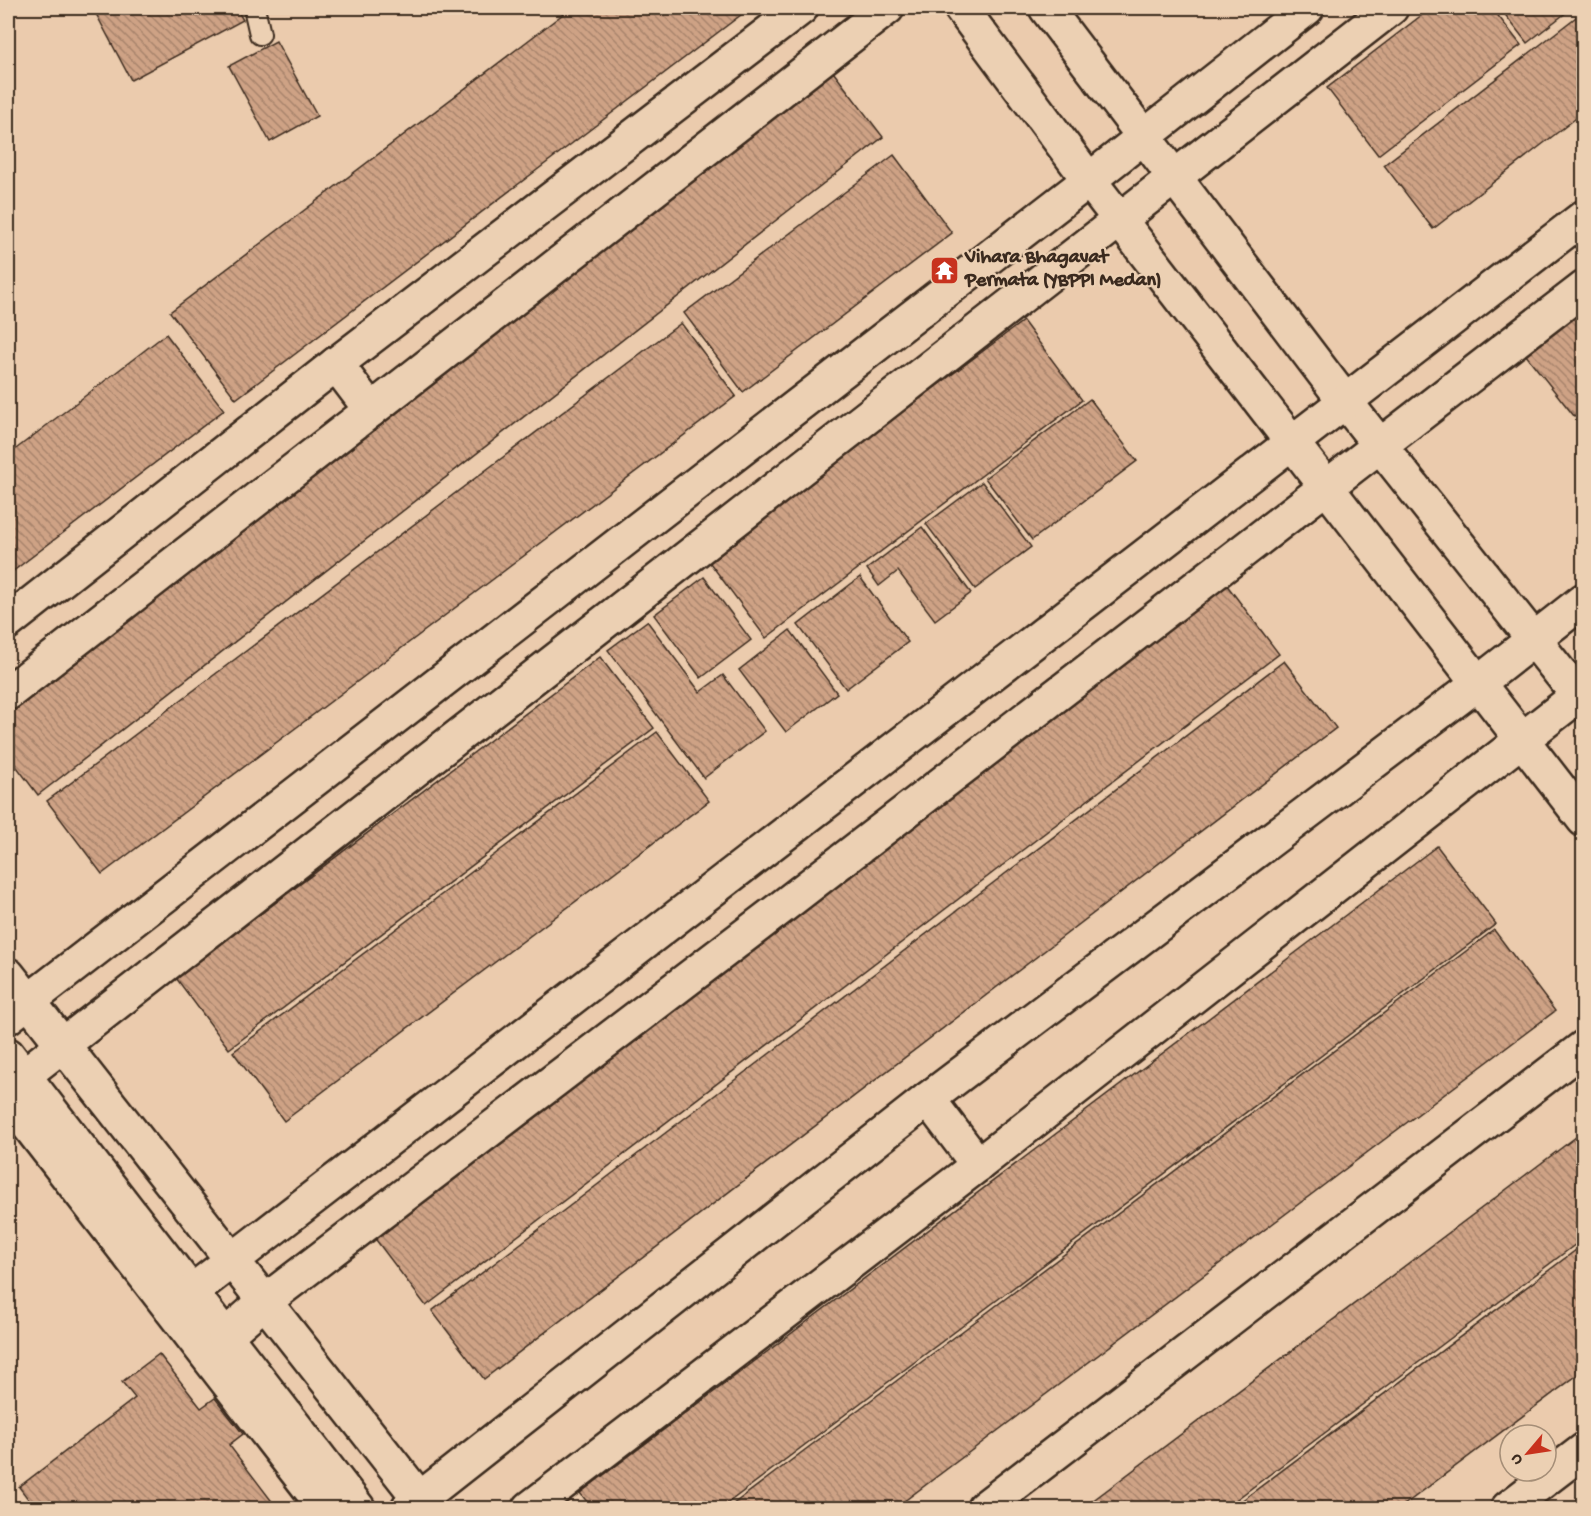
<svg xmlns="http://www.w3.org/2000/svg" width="1591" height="1516" font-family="'Gochi Hand',sans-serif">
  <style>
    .building { fill: url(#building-back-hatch); stroke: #3b2a1e; stroke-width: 1.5 }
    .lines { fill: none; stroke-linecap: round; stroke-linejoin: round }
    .lane-casing { stroke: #3b2a1e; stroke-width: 24 }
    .street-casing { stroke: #3b2a1e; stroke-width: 38 }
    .lane { stroke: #ecd0b3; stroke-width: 20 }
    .street { stroke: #ecd0b3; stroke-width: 33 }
    .labels { text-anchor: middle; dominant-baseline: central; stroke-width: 4.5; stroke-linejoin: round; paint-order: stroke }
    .poi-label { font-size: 20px; font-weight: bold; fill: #3b2a1e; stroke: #ecd0b3; text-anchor: start }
  </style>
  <defs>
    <pattern id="building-back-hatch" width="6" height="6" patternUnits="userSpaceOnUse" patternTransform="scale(1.5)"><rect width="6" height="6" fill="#cea285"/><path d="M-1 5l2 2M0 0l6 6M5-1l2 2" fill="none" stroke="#a8846c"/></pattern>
  </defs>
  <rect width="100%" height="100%" fill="#ebcbad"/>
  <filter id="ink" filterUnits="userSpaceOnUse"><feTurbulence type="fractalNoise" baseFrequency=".0167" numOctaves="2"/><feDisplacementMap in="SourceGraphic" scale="12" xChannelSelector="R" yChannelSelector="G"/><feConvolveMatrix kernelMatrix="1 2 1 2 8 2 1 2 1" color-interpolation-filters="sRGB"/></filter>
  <g filter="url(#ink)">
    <!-- building -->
    <g class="building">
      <polygon points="93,8 236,8 243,20 131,80"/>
      <polygon points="571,8 750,8 236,399 170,312"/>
      <polygon points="1431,8 1492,8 1521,45 1378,155 1327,88"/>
      <polygon points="1500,8 1572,8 1527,43"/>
      <polygon points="1584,11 1584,112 1433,229 1384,165"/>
      <polygon points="276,41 317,116 270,142 229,66"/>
      <polygon points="827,64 883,137 38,795 8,755 8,702"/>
      <polygon points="894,155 952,233 743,392 684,313"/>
      <polygon points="1584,309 1584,409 1574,416 1525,354"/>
      <polygon points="1023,321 1082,400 766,638 707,559"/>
      <polygon points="681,323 736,396 102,874 47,801"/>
      <polygon points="166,334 224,410 8,575 8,455"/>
      <polygon points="1090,399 1137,461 1032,540 985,478"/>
      <polygon points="982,482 1031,547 975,589 926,524"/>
      <polygon points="922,527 971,593 935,620 898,571 879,586 867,569"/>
      <polygon points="704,577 751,640 701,678 654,615"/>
      <polygon points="860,577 908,642 846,689 798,625"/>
      <polygon points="1226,584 1279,654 426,1306 373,1236"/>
      <polygon points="647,621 700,692 723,675 765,731 704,778 608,650"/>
      <polygon points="790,630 837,693 786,732 739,670"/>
      <polygon points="600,657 654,728 229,1049 176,978"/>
      <polygon points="1284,661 1336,728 484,1379 432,1311"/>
      <polygon points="657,732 709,801 284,1121 233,1052"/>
      <polygon points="1437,846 1496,924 721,1508 592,1508 580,1493"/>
      <polygon points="1494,930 1555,1011 895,1508 728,1508"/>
      <polygon points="1584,1131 1584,1238 1225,1508 1083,1508"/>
      <polygon points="1584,1244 1584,1370 1400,1508 1232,1508"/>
      <polygon points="159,1354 201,1408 215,1398 243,1434 229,1445 277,1508 35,1508 19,1487 135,1398 122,1382"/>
    </g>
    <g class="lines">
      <defs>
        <polyline id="lane" points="254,8 260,34"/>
        <g id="street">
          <polyline points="961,8 1089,180 1584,820"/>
          <polyline points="1046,8 1344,400 1584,703"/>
          <polyline points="336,364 371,410"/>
          <polyline points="8,622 336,364 801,8"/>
          <polyline points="8,693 887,8"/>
          <polyline points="8,975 427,1508"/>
          <polyline points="8,1017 1089,180 1307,8"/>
          <polyline points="8,1055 358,1508"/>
          <polyline points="23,1076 1391,8"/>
          <polyline points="8,1099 325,1508"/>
          <polyline points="928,1099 978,1165"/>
          <polyline points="191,1292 1584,217"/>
          <polyline points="225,1336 264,1302 778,910 1584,288"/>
          <polyline points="408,1508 928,1099 1477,684 1584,600"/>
          <polyline points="530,1508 978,1165 1584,691"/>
          <polyline points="984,1508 1584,1047"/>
          <polyline points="1508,1508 1584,1450"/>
        </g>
      </defs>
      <!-- lane casing -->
      <use href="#lane" class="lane-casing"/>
      <!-- street casing -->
      <use href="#street" class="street-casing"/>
      <!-- lane -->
      <use href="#lane" class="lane"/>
      <!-- street -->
      <use href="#street" class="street"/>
    </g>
  </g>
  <!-- icons -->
  <defs>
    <symbol id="temple-square" viewBox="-11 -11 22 22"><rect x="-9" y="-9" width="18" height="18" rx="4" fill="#c8321e" stroke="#ecd0b3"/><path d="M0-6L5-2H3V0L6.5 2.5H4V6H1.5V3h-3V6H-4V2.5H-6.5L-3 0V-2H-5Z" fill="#fff"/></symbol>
  </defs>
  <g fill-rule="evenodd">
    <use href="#temple-square" x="928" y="254" width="33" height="33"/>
  </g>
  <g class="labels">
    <!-- poi labels -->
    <g class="poi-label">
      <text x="965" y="258">Vihara Bhagavat<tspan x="965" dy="23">Permata (YBPPI Medan)</tspan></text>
    </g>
  </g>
  <!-- margin -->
  <rect width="1591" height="1516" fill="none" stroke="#ecd0b3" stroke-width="30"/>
  <rect x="15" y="15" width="1561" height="1486" fill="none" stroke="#3b2a1e" stroke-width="2" filter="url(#ink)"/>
  <!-- north arrow -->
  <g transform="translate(1528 1453) rotate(241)"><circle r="28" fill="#ecd0b3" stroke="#a58e77" stroke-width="1.5"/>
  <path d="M0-4.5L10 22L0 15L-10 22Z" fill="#c8321e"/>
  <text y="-9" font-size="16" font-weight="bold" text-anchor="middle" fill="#3b2a1e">U</text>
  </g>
</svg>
